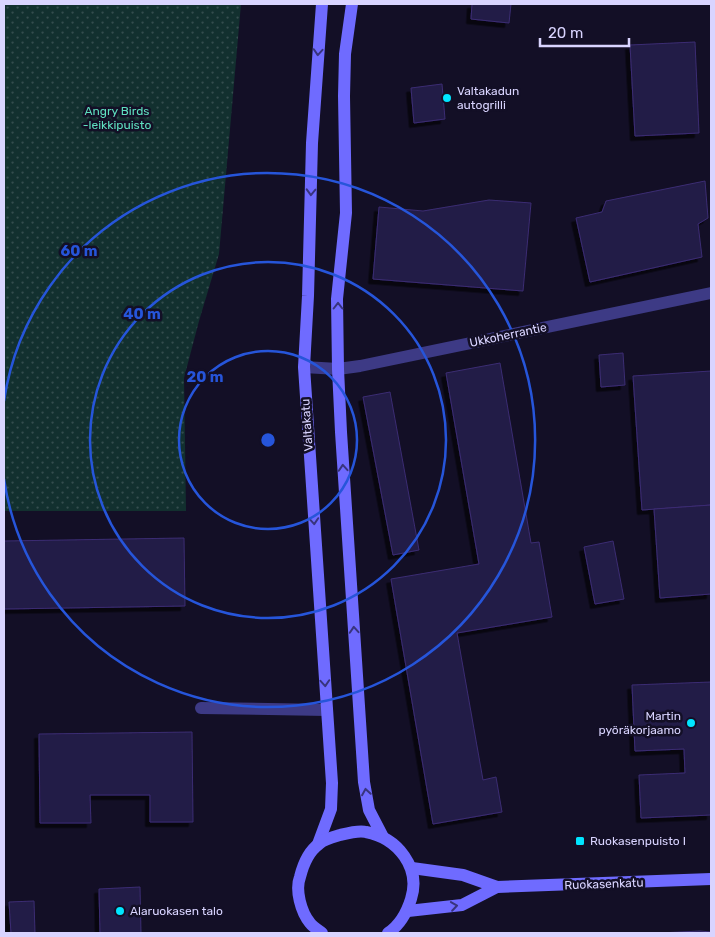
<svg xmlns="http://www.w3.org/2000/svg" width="715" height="937" font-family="Rubik,sans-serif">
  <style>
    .park { fill: url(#park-dots) }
    .building { fill: #241b47; stroke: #3b2d73; filter: url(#shadow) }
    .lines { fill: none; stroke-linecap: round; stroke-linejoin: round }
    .street { stroke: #3d3a85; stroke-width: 12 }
    .secondary { stroke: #6f6bff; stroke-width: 12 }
    .oneway { stroke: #38347d }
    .ring { fill: none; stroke: #2655da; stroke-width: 2.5 }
    .poi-dot { fill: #00e5ff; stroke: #130f26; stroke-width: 2 }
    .labels { text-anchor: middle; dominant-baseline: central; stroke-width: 5; stroke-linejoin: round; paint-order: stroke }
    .poi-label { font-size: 12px; fill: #d9d4ff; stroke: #130f26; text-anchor: start }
    .park-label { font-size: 12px; fill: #5fe0c0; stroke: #130f26 }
    .street-label { font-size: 12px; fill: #d9d4ff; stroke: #130f26 }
    .centre { fill: #2655da; stroke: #130f26; stroke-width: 2.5 }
    .ring-label { font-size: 15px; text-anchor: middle; font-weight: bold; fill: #2655da; stroke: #130f26; stroke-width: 5; stroke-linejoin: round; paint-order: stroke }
  </style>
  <defs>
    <pattern id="park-dots" width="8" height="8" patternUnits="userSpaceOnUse" patternTransform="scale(1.25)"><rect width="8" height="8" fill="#12302f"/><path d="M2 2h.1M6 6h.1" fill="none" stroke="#344d4e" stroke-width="1.8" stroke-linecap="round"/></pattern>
    <filter id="shadow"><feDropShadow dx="-4.5" dy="4.5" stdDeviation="0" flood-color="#0009"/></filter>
  </defs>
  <rect width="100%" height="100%" fill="#130f26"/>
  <!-- park -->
  <polygon class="park" points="4,4 241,4 219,254 199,321 184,378 186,511 4,511"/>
  <!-- building -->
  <g class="building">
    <polygon points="472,4 511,4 509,23 471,19"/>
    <polygon points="695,42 699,133 635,136 630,45"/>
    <polygon points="442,84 445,119 414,123 411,88"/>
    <polygon points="705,181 708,218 698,224 702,257 590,282 576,218 602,212 606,201"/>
    <polygon points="489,200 531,203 523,291 373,279 379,207 423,211"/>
    <polygon points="623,353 625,385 601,387 599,355"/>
    <polygon points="500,363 531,543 539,542 552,617 457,633 483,780 496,777 502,812 433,824 391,579 479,564 446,373"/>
    <polygon points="711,371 711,505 642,510 633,376"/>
    <polygon points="390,392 419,550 393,555 363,397"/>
    <polygon points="711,505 711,594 660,598 654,509"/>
    <polygon points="184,538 185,606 4,609 4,541"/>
    <polygon points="613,541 624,599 595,604 584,547"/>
    <polygon points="711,682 711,815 641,818 639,775 685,773 684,749 635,751 632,685"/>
    <polygon points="192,732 193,822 150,822 150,795 90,795 91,823 40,823 39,734"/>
    <polygon points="140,887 141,933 100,933 99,889"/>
    <polygon points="34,901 35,933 11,933 9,902"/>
    <polygon points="700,931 711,932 711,933 659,933"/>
  </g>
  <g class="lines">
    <!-- street -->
    <g class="street">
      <polyline points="304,367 338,369 360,366 711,293"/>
      <polyline points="201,708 327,710"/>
    </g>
    <!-- secondary -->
    <g class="secondary">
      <polyline points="352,4 345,54 344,96 346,213 337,299 338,369 341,432 364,782 369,810 383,837"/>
      <polyline points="318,844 331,809 332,783 304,367 308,296 312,143 322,4"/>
      <polyline points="412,868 463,875 497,887 711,879"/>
      <polyline points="408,911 462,905 497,887"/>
      <path d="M322,933C318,930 313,927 310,923C301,912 295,890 300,877C303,865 309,851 319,844C324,839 333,837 340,835C348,833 359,830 366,832C398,838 421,868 411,899C407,912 400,925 388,933"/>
    </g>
  </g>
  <!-- one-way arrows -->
  <defs><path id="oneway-chevron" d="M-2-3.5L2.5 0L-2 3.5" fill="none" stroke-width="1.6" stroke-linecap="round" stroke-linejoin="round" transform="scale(1.25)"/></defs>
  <g class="oneway">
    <use href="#oneway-chevron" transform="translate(318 52) rotate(94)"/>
    <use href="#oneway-chevron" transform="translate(311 192) rotate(92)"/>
    <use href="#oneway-chevron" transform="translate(338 306) rotate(-90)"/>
    <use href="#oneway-chevron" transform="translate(343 468) rotate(-94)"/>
    <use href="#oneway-chevron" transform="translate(314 521) rotate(86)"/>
    <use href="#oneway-chevron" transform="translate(354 630) rotate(-94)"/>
    <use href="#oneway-chevron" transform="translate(325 683) rotate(86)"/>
    <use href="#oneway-chevron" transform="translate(366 792) rotate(-99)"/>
    <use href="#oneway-chevron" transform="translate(454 906) rotate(-8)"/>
  </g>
  <!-- distance rings -->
  <g class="ring">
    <circle cx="268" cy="440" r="89"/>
    <circle cx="268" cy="440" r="178"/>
    <path d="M4 401A267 267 0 1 1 4 479"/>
  </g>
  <!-- markers -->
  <g class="poi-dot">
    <circle cx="447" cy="98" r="5"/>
    <circle cx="691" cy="723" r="5"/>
    <rect x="575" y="836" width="10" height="10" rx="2.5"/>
    <circle cx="120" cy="911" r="5"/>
  </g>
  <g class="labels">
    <!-- poi labels -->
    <g class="poi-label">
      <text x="457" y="91">Valtakadun<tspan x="457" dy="14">autogrilli</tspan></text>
      <text x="681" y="716" text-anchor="end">Martin<tspan x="681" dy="14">pyöräkorjaamo</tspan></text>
      <text x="590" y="841">Ruokasenpuisto I</text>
      <text x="130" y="911">Alaruokasen talo</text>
    </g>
    <!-- park labels -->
    <g class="park-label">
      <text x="117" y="111">Angry Birds<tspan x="117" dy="14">-leikkipuisto</tspan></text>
    </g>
    <!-- street labels -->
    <g class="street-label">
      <text transform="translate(508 335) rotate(-12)">Ukkoherrantie</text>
      <text transform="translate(307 425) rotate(-94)">Valtakatu</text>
      <text transform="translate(604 884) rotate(-2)">Ruokasenkatu</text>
    </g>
  </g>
  <circle cx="268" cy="440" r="8" class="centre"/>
  <g class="ring-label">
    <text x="79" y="256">60 m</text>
    <text x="142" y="319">40 m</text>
    <text x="205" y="382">20 m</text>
  </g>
  <!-- border -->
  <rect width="715" height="937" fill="none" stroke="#d9d4ff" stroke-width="10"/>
  <!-- scale -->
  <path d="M540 38v8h89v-8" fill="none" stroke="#d9d4ff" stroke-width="2.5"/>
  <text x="548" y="38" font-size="15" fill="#d9d4ff" stroke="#130f26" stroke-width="4" paint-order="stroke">20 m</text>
</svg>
